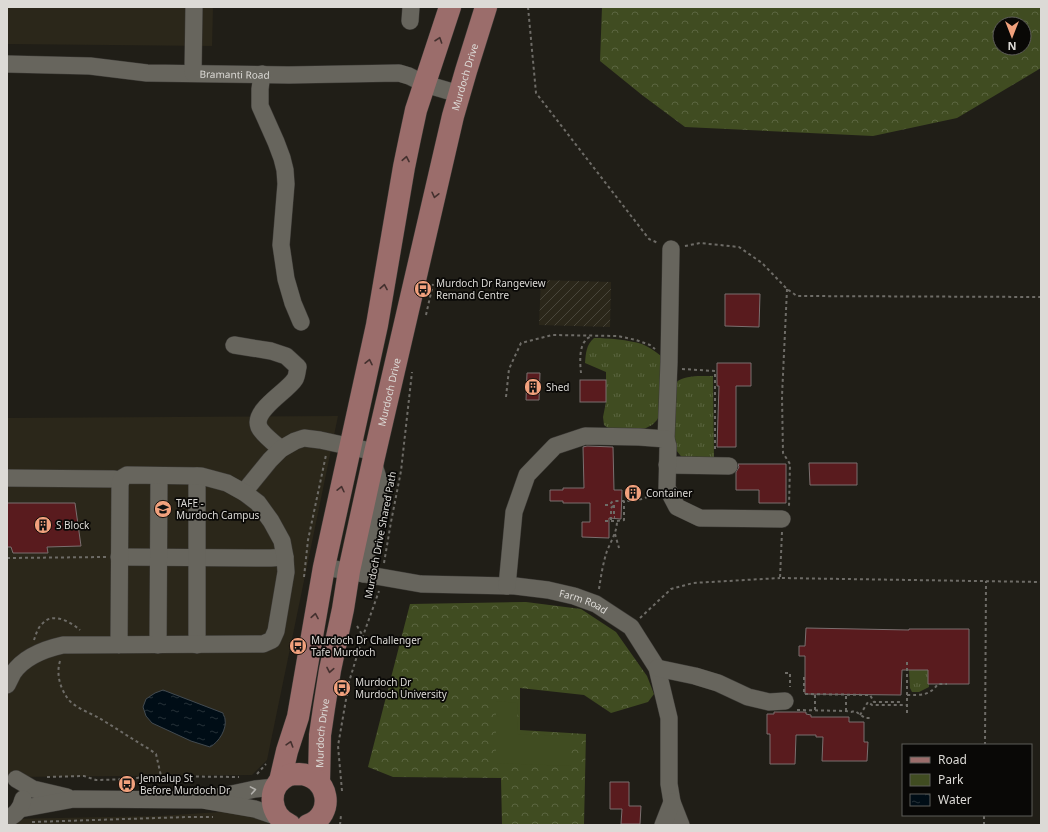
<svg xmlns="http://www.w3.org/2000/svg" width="1048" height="832" font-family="'Noto Sans',sans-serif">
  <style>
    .built { fill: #2b271a }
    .industrial { fill: url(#industrial-furrows) }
    .grass { fill: url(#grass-tufts) }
    .forest { fill: url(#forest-crowns); fill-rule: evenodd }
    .green { fill: #404c21 }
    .water { fill: url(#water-ripples); stroke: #424a50 }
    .building { fill: #591b1e; stroke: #7a6f6f }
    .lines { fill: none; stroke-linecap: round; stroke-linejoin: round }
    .minor-casing { stroke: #3c3a36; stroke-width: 18 }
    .major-casing { stroke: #3c3a36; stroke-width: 23 }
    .path { stroke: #6e6c67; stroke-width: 2; stroke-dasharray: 3 3; stroke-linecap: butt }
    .minor { stroke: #67655d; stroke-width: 17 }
    .major { stroke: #9b6d6b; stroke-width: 22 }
    .oneway { stroke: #43302e }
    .oneway2 { stroke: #b3b1ac }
    .labels { text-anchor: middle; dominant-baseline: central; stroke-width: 3.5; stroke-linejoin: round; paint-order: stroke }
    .street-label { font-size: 10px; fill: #dcdad6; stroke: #090806 }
    .poi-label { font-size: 10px; fill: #dcdad6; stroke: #090806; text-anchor: start }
  </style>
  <defs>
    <pattern id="industrial-furrows" width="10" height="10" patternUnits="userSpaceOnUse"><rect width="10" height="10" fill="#2b271a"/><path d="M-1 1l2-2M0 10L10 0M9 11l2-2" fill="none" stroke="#49463b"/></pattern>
    <pattern id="grass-tufts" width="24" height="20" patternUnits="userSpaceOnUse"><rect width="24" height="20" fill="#404c21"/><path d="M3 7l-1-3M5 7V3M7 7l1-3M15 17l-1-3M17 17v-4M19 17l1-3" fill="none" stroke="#5b6540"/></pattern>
    <pattern id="forest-crowns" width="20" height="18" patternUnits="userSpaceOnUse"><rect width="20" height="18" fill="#404c21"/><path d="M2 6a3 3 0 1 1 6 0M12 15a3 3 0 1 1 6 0" fill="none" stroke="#5b6540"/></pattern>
    <pattern id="water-ripples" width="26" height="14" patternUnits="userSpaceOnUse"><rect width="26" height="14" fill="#000d16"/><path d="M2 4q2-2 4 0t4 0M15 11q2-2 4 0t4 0" fill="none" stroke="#253037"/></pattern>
  </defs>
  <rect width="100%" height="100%" fill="#201e17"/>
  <!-- built -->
  <g class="built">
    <polygon points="7,7 213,7 212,46 7,44"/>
    <polygon points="338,416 267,760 252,775 7,777 7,418"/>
    <polygon points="251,810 271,825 7,825 7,819 158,816"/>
  </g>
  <!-- industrial -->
  <polygon class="industrial" points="541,280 611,282 610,327 539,325"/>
  <!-- grass -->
  <g class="grass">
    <path d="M594,338C608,338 629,340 642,344C649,347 655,351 661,356L662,410L657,420L652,425L640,431L608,428L604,425L603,417L606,402V372L585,363C586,353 586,345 594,338Z"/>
    <path d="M698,376H713L714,461L684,460L676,450L673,433L674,385C680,377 688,377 698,376Z"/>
    <polygon points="909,670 928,670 929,687 919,692 912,692 910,688"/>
  </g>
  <!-- forest -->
  <g class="forest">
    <path d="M602,7H1041V68L957,118L873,136L685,127L642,95L600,61ZM1000,24H1024V48H1000Z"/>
    <polygon points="526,602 581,609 616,632 647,676 654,694 648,702 611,713 584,695 520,688 520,730 586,734 584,825 502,825 501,778 393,777 368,767 410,604"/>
  </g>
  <!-- green -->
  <polygon class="green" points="496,701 517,703 518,734 571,736 571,766 496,763"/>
  <!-- water -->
  <path class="water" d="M163,690L223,713C223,715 225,717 225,719C227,729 219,742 210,747L191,741L152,723L146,716L143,707L146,699L155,693Z"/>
  <!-- building -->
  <g class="building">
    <polygon points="725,294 760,294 759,327 725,326"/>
    <polygon points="717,363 751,363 751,386 736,386 736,447 717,447 719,386 717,386"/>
    <polygon points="527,373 540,373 539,400 526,400"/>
    <rect x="580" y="380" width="26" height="22"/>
    <polygon points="587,446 613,447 614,490 622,490 621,519 609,518 609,538 582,537 582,522 590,522 590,503 563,503 563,501 550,501 550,490 563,490 563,488 584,488 583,447"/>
    <polygon points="809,463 857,463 857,485 810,485"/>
    <polygon points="738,464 786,464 786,503 759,503 759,490 736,490 736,472 739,467"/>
    <polygon points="7,503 75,503 81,546 47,547 48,553 13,553 11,547 7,547"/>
    <polygon points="806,628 909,630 909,629 969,629 969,684 928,684 928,670 902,670 901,695 805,694 805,656 799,656 799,646 805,646"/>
    <polygon points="774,712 806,712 806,714 811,715 811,717 849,717 849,722 864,722 864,742 868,742 867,761 822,761 823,737 816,737 816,735 796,735 795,764 770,764 770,734 767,734 767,714 774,714"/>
    <polygon points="610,782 629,782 629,806 641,806 640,824 621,824 622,809 610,809"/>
  </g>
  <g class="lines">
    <defs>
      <g id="minor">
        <polyline points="410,21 411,7"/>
        <path id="s1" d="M7,64L90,66L147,73L289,75L399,73L409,76L425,84L459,94"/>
        <polyline points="193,73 194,7"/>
        <polyline points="262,74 260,89 260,106 276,142 282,158 285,170 286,184 281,245 286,279 293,303 301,322"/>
        <path d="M234,345L271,351L286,356L298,367C297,371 297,376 295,379C287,392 252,410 259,427C262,434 275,444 281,449"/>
        <polyline points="666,439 669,362 671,249"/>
        <polyline points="667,465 729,466"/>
        <polyline points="7,478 114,479 121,481"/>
        <polyline points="245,493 248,487 270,460 281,449 295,441 304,438 320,440 375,452"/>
        <polyline points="119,557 271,558 285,557"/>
        <path id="s2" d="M324,567L421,584L515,586L548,590L574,596L596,604L631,627L657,668L669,718V784L672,802L681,825"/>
        <polyline points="363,574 380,484 373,462"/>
        <polyline points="507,586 514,512 527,475 555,446 585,436 639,437 666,439 668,446 667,488 677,507 700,518 782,519"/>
        <polyline points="158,645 159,476"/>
        <polyline points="197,645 197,476"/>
        <polyline points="657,668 695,676 718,683 748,697 769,702 785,701"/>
        <path d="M7,685C9,681 11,677 13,673C24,657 45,649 63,645L263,644L272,640L276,631L286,572L285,557L282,541L271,521L258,503L245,493L227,483L201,476L127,475L122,478L120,484L119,645"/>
        <polyline points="16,779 33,789 67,797"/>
        <polyline points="213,798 255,789 276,787"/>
        <polyline points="20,809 74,799 203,800 255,809 278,817"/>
        <path d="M7,819C16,815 21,809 23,799"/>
        <polyline points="663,825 672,802"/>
      </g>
      <g id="major">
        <polyline points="280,781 287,751 298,717 324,567 377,325 404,167 410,138 416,110 450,7"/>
        <path id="s3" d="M319,782L320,735L324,708L330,670L343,609L349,571L374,457L453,116L466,71L486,7"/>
        <path d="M290,825C269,816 266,787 287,776C291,774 295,774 299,774C329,775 336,815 308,825"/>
      </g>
    </defs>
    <!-- minor casing -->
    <use href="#minor" class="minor-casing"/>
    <!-- major casing -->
    <use href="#major" class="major-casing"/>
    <!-- path -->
    <g class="path">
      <polyline points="528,7 536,93 649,239 658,243"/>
      <polyline points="685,246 700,243 739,247 762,263 787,289 797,296 1041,297"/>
      <polyline points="787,289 782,396 783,453 790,464 789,507"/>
      <polyline points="426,315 433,284"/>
      <polyline points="682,369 715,371 715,451"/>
      <path d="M581,373C580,364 579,348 585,341C586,339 588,338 590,337"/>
      <polyline points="506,397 509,369 521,343 552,335 618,336 636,340 650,345 655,349"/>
      <path d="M605,505H609L613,501C625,501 636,502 647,497"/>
      <polyline points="614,505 614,517 615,517"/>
      <polyline points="611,520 611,508 614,505"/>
      <polyline points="605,521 617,521 624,520 624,501"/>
      <polyline points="782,532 780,578 1041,582"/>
      <polyline points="615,534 619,548"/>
      <polyline points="7,558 106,557"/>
      <polyline points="384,563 391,522 401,471 412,372"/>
      <polyline points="304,577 308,540 326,455"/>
      <path d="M599,589C601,576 603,563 607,551C611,541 617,532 617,521"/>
      <polyline points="640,618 671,589 693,583 780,578"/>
      <polyline points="357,626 363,636"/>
      <path d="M34,640C36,634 38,627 43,623C53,612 71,622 80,630"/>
      <path d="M60,661C56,674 60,688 68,699C74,707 90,713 99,718C116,728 132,739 149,749L156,754L161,776"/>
      <polyline points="907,662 907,716"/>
      <polyline points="785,673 790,673 790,687"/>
      <polyline points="804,677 804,694 870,695 874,702 900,702"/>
      <path d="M907,695C921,695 929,696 938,684H947"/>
      <polyline points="797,710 846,711 851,712 855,711 865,718 871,718"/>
      <polyline points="815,710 815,695"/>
      <polyline points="846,711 846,696"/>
      <polyline points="860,715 868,702 872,705 907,705"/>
      <polyline points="985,745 986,581"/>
      <polyline points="257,774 266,764"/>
      <polyline points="47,777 84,776 96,780 133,779 145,776 239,777"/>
      <polyline points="342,791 338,746 349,682 363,636 379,591"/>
      <polyline points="32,822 188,817 213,817"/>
      <polyline points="340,825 341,815"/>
      <polyline points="984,825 984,815"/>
    </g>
    <!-- minor -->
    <use href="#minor" class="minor"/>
    <!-- major -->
    <use href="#major" class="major"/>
  </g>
  <!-- one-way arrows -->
  <defs><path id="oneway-chevron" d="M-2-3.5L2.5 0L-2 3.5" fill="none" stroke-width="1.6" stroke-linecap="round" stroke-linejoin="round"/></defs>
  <g class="oneway">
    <use href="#oneway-chevron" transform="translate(439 40) rotate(-71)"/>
    <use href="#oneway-chevron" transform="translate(406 159) rotate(-79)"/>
    <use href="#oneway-chevron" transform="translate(435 195) rotate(103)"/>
    <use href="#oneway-chevron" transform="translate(384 287) rotate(-80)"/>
    <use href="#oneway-chevron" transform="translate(369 362) rotate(-78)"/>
    <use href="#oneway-chevron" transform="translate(341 489) rotate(-77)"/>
    <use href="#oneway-chevron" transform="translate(315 616) rotate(-80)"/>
    <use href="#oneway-chevron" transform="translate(330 670) rotate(101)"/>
    <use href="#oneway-chevron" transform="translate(290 744) rotate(-73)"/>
  </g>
  <use class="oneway2" href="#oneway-chevron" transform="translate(253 790) rotate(-10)"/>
  <!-- icons -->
  <defs>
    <symbol id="bus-disc" viewBox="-11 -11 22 22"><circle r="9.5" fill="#f1a17d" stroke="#090806"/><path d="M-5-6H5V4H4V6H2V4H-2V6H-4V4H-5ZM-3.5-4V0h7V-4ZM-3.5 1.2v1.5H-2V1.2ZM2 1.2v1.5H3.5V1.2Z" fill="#111"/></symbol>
    <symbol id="building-disc" viewBox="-11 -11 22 22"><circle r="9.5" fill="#f1a17d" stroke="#090806"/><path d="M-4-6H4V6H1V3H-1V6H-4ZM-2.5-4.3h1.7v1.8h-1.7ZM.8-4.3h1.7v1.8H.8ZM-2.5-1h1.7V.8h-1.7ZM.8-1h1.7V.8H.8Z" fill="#111"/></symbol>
    <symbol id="university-disc" viewBox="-11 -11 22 22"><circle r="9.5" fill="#f1a17d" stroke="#090806"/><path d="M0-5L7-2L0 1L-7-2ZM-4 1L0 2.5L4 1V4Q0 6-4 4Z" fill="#111"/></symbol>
  </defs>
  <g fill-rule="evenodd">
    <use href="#bus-disc" x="413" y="279" width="20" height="20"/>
    <use href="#building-disc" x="523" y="377" width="20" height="20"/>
    <use href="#building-disc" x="623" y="483" width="20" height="20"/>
    <use href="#university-disc" x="153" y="499" width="20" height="20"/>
    <use href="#building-disc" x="33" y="515" width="20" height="20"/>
    <use href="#bus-disc" x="288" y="636" width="20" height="20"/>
    <use href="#bus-disc" x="332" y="678" width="20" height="20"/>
    <use href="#bus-disc" x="117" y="774" width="20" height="20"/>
  </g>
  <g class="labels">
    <!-- street labels -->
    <g class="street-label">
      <text stroke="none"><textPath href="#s1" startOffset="228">Bramanti Road</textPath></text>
      <text stroke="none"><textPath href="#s3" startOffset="721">Murdoch Drive</textPath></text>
      <text stroke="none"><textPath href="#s3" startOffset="397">Murdoch Drive</textPath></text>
      <text transform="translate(380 535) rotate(-79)">Murdoch Drive Shared Path</text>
      <text stroke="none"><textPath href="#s2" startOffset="263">Farm Road</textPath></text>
      <text stroke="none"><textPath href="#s3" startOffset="49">Murdoch Drive</textPath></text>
    </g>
    <!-- poi labels -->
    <g class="poi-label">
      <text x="436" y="283">Murdoch Dr Rangeview<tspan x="436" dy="12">Remand Centre</tspan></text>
      <text x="546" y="387">Shed</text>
      <text x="646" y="493">Container</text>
      <text x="176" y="503">TAFE -<tspan x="176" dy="12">Murdoch Campus</tspan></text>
      <text x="56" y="525">S Block</text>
      <text x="311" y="640">Murdoch Dr Challenger<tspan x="311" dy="12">Tafe Murdoch</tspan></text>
      <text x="355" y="682">Murdoch Dr<tspan x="355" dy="12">Murdoch University</tspan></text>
      <text x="140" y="778">Jennalup St<tspan x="140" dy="12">Before Murdoch Dr</tspan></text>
    </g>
  </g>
  <!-- border -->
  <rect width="1048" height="832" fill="none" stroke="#dcdad6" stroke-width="16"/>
  <!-- legend -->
  <rect x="902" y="744" width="130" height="72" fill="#090806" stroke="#5d5c59"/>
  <rect x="910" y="757" width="20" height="6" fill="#9b6d6b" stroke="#5d5c59"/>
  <text x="938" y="764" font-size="12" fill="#dcdad6">Road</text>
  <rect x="910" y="774" width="20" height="12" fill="#404c21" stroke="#5d5c59"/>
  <text x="938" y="784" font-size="12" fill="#dcdad6">Park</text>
  <rect x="910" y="794" width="20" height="12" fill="url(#water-ripples)" stroke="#5d5c59"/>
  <text x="938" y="804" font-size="12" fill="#dcdad6">Water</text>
  <!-- north arrow -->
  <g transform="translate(1012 36) rotate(180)"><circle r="19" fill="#090806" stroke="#5d5c59"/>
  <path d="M0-3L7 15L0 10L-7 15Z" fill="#f1a17d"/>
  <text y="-6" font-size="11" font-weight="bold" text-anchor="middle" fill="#dcdad6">N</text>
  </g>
</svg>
